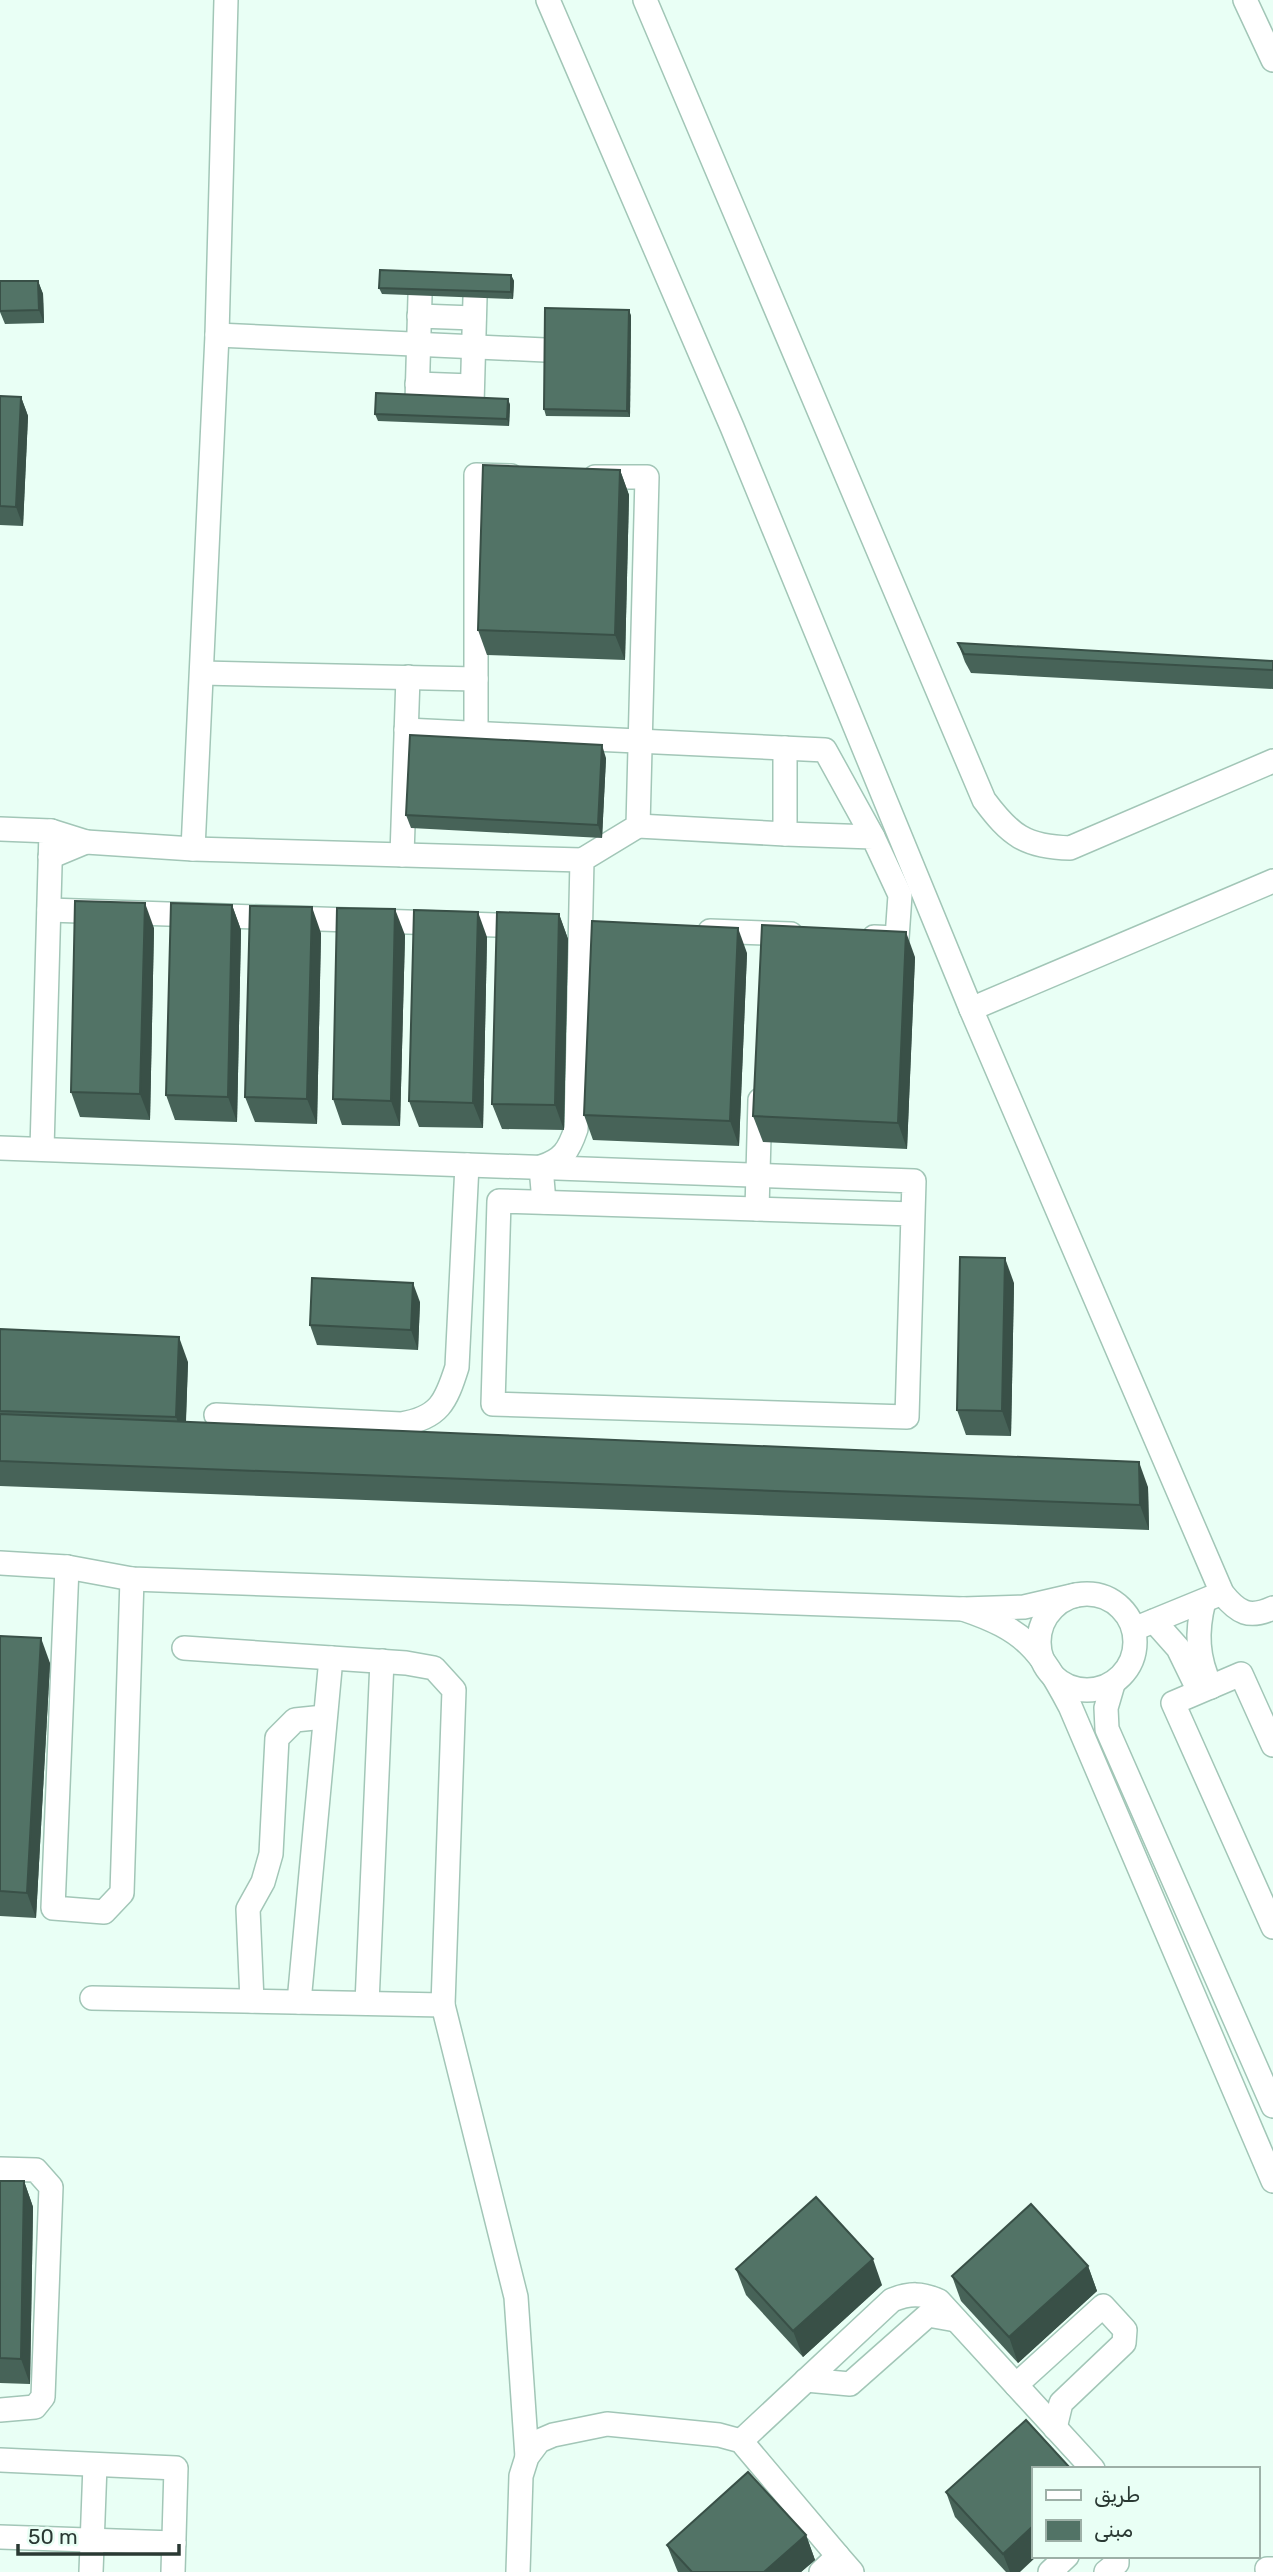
<svg xmlns="http://www.w3.org/2000/svg" width="1273" height="2572" font-family="Rubik,Cairo,sans-serif">
  <style>
    .lines { fill: none; stroke-linecap: round; stroke-linejoin: round }
    .minor-casing { stroke: #a2c6b7; stroke-width: 26 }
    .minor { stroke: #fff; stroke-width: 23 }
    .wall { fill: #476358 }
    .shaded-wall { fill: #395047 }
    .building { fill: #527366; stroke: #395047; stroke-width: 2 }
  </style>
  <rect width="100%" height="100%" fill="#e9fff5"/>
  <g class="lines">
    <defs>
      <g id="minor">
        <path d="M548,0L732,427L971,1009L1222,1593C1238,1613 1249,1619 1273,1608"/>
        <path d="M645,0L984,800C1010,835 1025,847 1070,848L1273,761"/>
        <polyline points="1245,0 1273,60"/>
        <polyline points="419,316 474,318"/>
        <polyline points="217,335 545,350"/>
        <polyline points="417,384 472,386"/>
        <polyline points="417,401 420,296"/>
        <polyline points="472,404 475,298"/>
        <polyline points="202,673 476,679"/>
        <polyline points="406,730 825,750 873,837"/>
        <polyline points="476,734 476,475 511,476"/>
        <polyline points="638,826 785,834 785,748"/>
        <polyline points="0,829 51,831 42,1149"/>
        <polyline points="785,834 873,837 900,895 897,938 874,937"/>
        <polyline points="86,842 193,849 217,335 226,0"/>
        <polyline points="193,849 582,860"/>
        <polyline points="402,855 408,677"/>
        <polyline points="50,857 86,842 51,831"/>
        <polyline points="49,910 528,926"/>
        <polyline points="710,931 791,934"/>
        <polyline points="971,1009 1273,881"/>
        <polyline points="0,1148 914,1181 907,1417 493,1404 499,1201 913,1214"/>
        <path d="M544,1202L541,1167C563,1160 569,1150 576,1129L582,860L638,826L647,477H595"/>
        <polyline points="757,1209 760,1100"/>
        <path d="M216,1415L401,1424C439,1418 446,1402 457,1367L467,1165"/>
        <polyline points="0,1563 67,1567 132,1579 963,1609"/>
        <polyline points="67,1567 53,1908 104,1912 122,1893 132,1579"/>
        <circle cx="1087" cy="1642" r="48"/>
        <path d="M1076,1595L1024,1607L963,1609C1025,1630 1039,1648 1070,1706L1273,2181"/>
        <path d="M1204,1601C1196,1632 1197,1658 1211,1687"/>
        <polyline points="1154,1621 1178,1648 1196,1685"/>
        <polyline points="1134,1629 1222,1593"/>
        <polyline points="184,1648 406,1663 434,1668 454,1690 443,2005 516,2297 527,2457"/>
        <polyline points="1113,1684 1106,1708 1107,1729 1273,2106"/>
        <polyline points="1273,1745 1241,1674 1173,1703 1273,1927"/>
        <polyline points="92,1998 443,2005"/>
        <polyline points="252,2001 248,1909 263,1882 271,1854 277,1738 295,1720 324,1717"/>
        <polyline points="299,2002 331,1658"/>
        <polyline points="367,2003 382,1661"/>
        <polyline points="0,2169 36,2170 51,2187 43,2397 35,2407 0,2410"/>
        <polyline points="806,2380 850,2384 928,2315 956,2320"/>
        <polyline points="1016,2385 1103,2306 1125,2330 1124,2343 1061,2403 1055,2428"/>
        <path d="M741,2441L892,2300C910,2293 922,2293 939,2301L1093,2469"/>
        <polyline points="0,2460 176,2468 173,2572"/>
        <polyline points="0,2537 174,2543"/>
        <polyline points="838,2556 852,2572"/>
        <polyline points="1267,2569 1273,2569"/>
        <polyline points="91,2572 95,2465"/>
        <polyline points="518,2572 521,2476 527,2457 539,2441 553,2435 607,2424 719,2435 741,2441 838,2556 821,2572"/>
        <polyline points="1050,2572 1067,2556"/>
        <polyline points="1106,2572 1117,2563 1117,2556"/>
      </g>
    </defs>
    <!-- minor casing -->
    <use href="#minor" class="minor-casing"/>
    <!-- minor -->
    <use href="#minor" class="minor"/>
  </g>
  <!-- wall -->
  <g class="wall">
    <polygon points="511,275 514,281 513,299 382,294 379,288"/>
    <polygon points="38,281 43,294 44,323 5,324 0,312"/>
    <polygon points="629,310 631,316 630,417 546,416 544,409"/>
    <polygon points="0,396 21,397 28,416 23,526 0,525"/>
    <polygon points="508,399 510,405 509,426 378,421 375,414"/>
    <polygon points="620,470 629,495 625,660 487,655 478,630"/>
    <polygon points="958,643 1273,661 1273,689 971,673 965,662"/>
    <polygon points="606,758 602,838 411,828 406,815"/>
    <polygon points="232,905 241,930 237,1122 175,1120 166,1095"/>
    <polygon points="559,914 568,939 564,1130 502,1129 492,1104"/>
    <polygon points="154,928 150,1120 80,1117 71,1092"/>
    <polygon points="321,933 317,1124 255,1122 245,1097"/>
    <polygon points="405,935 400,1126 342,1125 333,1099"/>
    <polygon points="487,937 483,1128 419,1127 409,1101"/>
    <polygon points="747,953 739,1146 593,1140 584,1115"/>
    <polygon points="915,957 907,1149 763,1142 753,1116"/>
    <polygon points="1014,1283 1011,1436 966,1435 957,1410"/>
    <polygon points="420,1302 418,1350 317,1345 310,1325"/>
    <polygon points="0,1329 188,1362 186,1422 1148,1487 1149,1530 0,1486"/>
    <polygon points="0,1636 50,1663 36,1918 0,1916"/>
    <polygon points="0,2181 24,2181 33,2207 30,2384 0,2383 0,2393"/>
    <polygon points="1088,2266 1097,2291 1018,2363 961,2301 952,2276"/>
    <polygon points="736,2269 882,2285 803,2357 746,2295"/>
    <polygon points="946,2492 1020,2572 1006,2572 955,2517"/>
    <polygon points="806,2535 815,2560 801,2572 678,2572 677,2570 667,2545"/>
  </g>
  <!-- shaded-wall -->
  <g class="shaded-wall">
    <polygon points="511,275 514,281 513,299 511,292"/>
    <polygon points="38,281 43,294 44,323 39,310"/>
    <polygon points="629,310 631,316 630,417 627,411"/>
    <polygon points="21,397 28,416 23,526 16,507"/>
    <polygon points="508,399 510,405 509,426 507,419"/>
    <polygon points="620,470 629,495 625,660 615,635"/>
    <polygon points="602,745 606,758 602,838 598,825"/>
    <polygon points="145,903 154,928 150,1120 140,1094"/>
    <polygon points="232,905 241,930 237,1122 228,1097"/>
    <polygon points="312,907 321,933 317,1124 307,1099"/>
    <polygon points="395,909 405,935 400,1126 391,1101"/>
    <polygon points="478,912 487,937 483,1128 473,1103"/>
    <polygon points="559,914 568,939 564,1130 555,1105"/>
    <polygon points="738,928 747,953 739,1146 730,1121"/>
    <polygon points="906,932 915,957 907,1149 898,1123"/>
    <polygon points="1005,1258 1014,1283 1011,1436 1002,1411"/>
    <polygon points="413,1283 420,1302 418,1350 411,1330"/>
    <polygon points="179,1337 188,1362 185,1442 176,1417"/>
    <polygon points="1139,1462 1148,1487 1149,1530 1140,1505"/>
    <polygon points="41,1638 50,1663 36,1918 27,1893"/>
    <polygon points="24,2181 33,2207 30,2384 21,2359"/>
    <polygon points="873,2259 882,2285 803,2357 793,2331"/>
    <polygon points="1088,2266 1097,2291 1018,2363 1009,2337"/>
    <polygon points="1033,2526 1033,2556 1037,2556 1020,2572 1010,2572 1003,2554"/>
    <polygon points="806,2535 815,2560 801,2572 764,2572"/>
  </g>
  <!-- building -->
  <g class="building">
    <polygon points="380,270 511,275 511,292 379,288"/>
    <polygon points="0,281 38,281 39,310 0,311"/>
    <polygon points="545,308 629,310 627,411 544,409"/>
    <polygon points="376,393 508,399 507,419 375,414"/>
    <polygon points="0,396 21,397 16,507 0,506"/>
    <polygon points="483,465 620,470 615,635 478,630"/>
    <polygon points="958,643 1273,661 1273,670 964,654"/>
    <polygon points="410,735 602,745 598,825 406,815"/>
    <polygon points="75,901 145,903 140,1094 71,1092"/>
    <polygon points="171,903 232,905 228,1097 166,1095"/>
    <polygon points="250,906 312,907 307,1099 245,1097"/>
    <polygon points="337,908 395,909 391,1101 333,1099"/>
    <polygon points="414,910 478,912 473,1103 409,1101"/>
    <polygon points="497,912 559,914 555,1105 492,1104"/>
    <polygon points="592,921 738,928 730,1121 584,1115"/>
    <polygon points="762,925 906,932 898,1123 753,1116"/>
    <polygon points="960,1257 1005,1258 1002,1411 957,1410"/>
    <polygon points="312,1278 413,1283 411,1330 310,1325"/>
    <polygon points="0,1329 179,1337 176,1417 0,1411"/>
    <polygon points="0,1414 1139,1462 1140,1505 0,1461"/>
    <polygon points="0,1636 41,1638 27,1893 0,1891"/>
    <polygon points="0,2181 24,2181 21,2359 0,2358"/>
    <polygon points="816,2197 873,2259 793,2331 736,2269"/>
    <polygon points="1031,2204 1088,2266 1009,2337 952,2276"/>
    <polygon points="1026,2420 1071,2469 1033,2469 1033,2526 1003,2554 946,2492"/>
    <polygon points="748,2472 806,2535 764,2572 692,2572 667,2545"/>
  </g>
  <!-- legend -->
  <rect x="1032" y="2467" width="228" height="91" fill="#e9fff5" stroke="#9db0a7" stroke-width="2"/>
  <rect x="1046" y="2490" width="35" height="10" fill="#ffffff" stroke="#9db0a7" stroke-width="2"/>
  <text x="1094" y="2502" font-size="21" fill="#2a3933">طريق</text>
  <rect x="1046" y="2520" width="35" height="21" fill="#527366" stroke="#9db0a7" stroke-width="2"/>
  <text x="1094" y="2537" font-size="21" fill="#2a3933">مبنى</text>
  <!-- scale -->
  <path d="M18 2544v10h161v-10" fill="none" stroke="#2a3933" stroke-width="3.5"/>
  <text x="28" y="2544" font-size="21" fill="#2a3933" stroke="#e9fff5" stroke-width="5" paint-order="stroke">50 m</text>
</svg>
